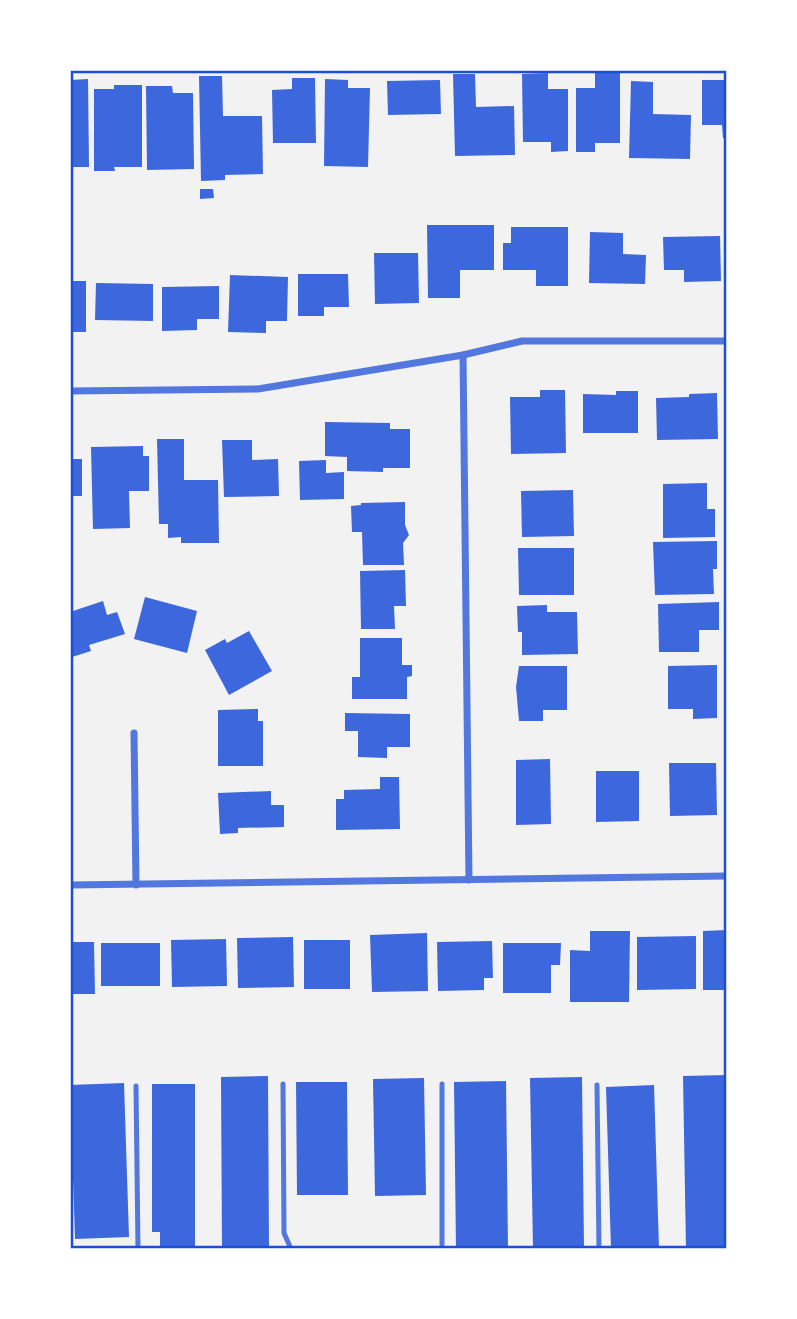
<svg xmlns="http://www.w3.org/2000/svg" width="797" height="1319" font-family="'Archivo Narrow',sans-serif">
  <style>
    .building { fill: #3d67dc }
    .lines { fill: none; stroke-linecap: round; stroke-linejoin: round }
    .service { stroke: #5277de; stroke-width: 5 }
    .minor { stroke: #5277de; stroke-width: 7 }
    .neatline { fill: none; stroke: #1d4ed8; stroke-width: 2.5 }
  </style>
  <rect width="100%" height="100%" fill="#f2f2f2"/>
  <!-- building -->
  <g class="building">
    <polygon points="595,72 620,72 620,143 595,143 595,152 576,152 576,88 595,88"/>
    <polygon points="548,73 548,89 568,89 568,151 551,152 551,142 523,142 522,74"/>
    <polygon points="453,74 475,74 476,107 514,106 515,155 455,156"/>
    <polygon points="199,76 222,76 223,116 262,116 263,174 225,175 225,180 201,181"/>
    <polygon points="292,78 315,78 316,143 273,143 272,90 292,89"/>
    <polygon points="88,79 89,167 70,167 70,80"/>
    <polygon points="325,79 348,80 348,88 370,88 368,167 324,166"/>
    <polygon points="440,80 441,114 388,115 387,81"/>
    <polygon points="702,80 727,80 727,138 723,138 722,125 702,125"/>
    <polygon points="631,81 653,82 653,114 691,115 690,159 629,158"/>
    <polygon points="114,85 142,85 142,167 114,167 115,171 94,171 94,89 114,89"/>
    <polygon points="146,86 172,86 173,93 193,93 194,169 147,170"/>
    <polygon points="200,189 213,189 214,198 200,199"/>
    <polygon points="427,225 494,225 494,270 460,270 460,298 428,298"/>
    <polygon points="511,227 568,227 568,286 536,286 536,270 503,270 503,243 511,243"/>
    <polygon points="590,232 623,233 623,254 646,255 645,284 589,283"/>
    <polygon points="720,236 721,281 684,282 684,270 664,270 663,237"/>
    <polygon points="374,253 418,253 419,303 375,304"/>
    <polygon points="298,274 348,274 349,307 324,307 324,316 298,316"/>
    <polygon points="230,275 288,277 287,321 266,321 266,333 228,332"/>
    <rect x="70" y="281" width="16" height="51"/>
    <polygon points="96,283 153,284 153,321 95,320"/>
    <polygon points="219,286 219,319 197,319 197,330 162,331 162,287"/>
    <polygon points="540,390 565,390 566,453 511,454 510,397 540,397"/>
    <polygon points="616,391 638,391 638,433 583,433 583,394 616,395"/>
    <polygon points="717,393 718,439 657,440 656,398 689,397 689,394"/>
    <polygon points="325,422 390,423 390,429 410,429 410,468 383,468 383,472 347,471 347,457 325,456"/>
    <polygon points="157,439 184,439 184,480 218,480 219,543 181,543 181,537 168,538 168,524 159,524"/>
    <polygon points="222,440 252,440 252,460 278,459 279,496 224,497"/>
    <polygon points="143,446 143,456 149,456 149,491 129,491 130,528 93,529 91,447"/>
    <rect x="70" y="459" width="12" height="37"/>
    <polygon points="326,460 326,473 344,472 344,499 300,500 299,461"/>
    <polygon points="707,483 707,509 715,509 715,537 663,538 663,484"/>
    <polygon points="573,490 574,536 522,537 521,491"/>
    <polygon points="405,502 405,525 409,535 403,543 404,565 363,565 362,532 352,532 351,506 361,505 361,503"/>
    <polygon points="717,541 717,569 713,569 714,594 655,595 653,542"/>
    <polygon points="518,548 574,548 574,595 519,595"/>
    <polygon points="405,570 406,606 394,606 395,629 361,629 360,571"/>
    <polygon points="145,597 197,611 187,653 134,639"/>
    <polygon points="103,601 107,615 117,612 125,634 89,645 91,651 72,657 70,652 70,612"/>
    <polygon points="719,602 719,630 699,630 699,652 659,652 658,604"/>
    <polygon points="547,605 547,612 577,612 578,654 522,655 522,632 518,632 517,606"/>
    <polygon points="249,631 272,671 229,695 205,650 225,639 227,643"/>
    <polygon points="360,638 402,638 402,665 412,665 412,676 407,677 407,699 352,699 352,677 360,677"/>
    <polygon points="717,665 717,718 693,719 693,709 668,709 668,666"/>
    <polygon points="519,666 567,666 567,710 543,710 543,721 519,721 516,687"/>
    <polygon points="258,709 258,721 263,721 263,766 218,766 218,710"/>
    <polygon points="345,713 410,714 410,747 387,747 387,758 358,757 358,731 345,731"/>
    <polygon points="550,759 551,824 516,825 516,760"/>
    <polygon points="669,763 716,763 717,815 670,816"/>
    <polygon points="596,771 639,771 639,821 596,822"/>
    <polygon points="380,777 399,777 400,829 336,830 336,799 344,799 344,790 380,789"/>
    <polygon points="271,791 271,805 284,805 284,827 238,828 238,833 220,834 218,793"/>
    <polygon points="727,930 727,990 703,990 703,931"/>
    <polygon points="590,931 630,931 629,1002 570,1002 570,950 590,951"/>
    <polygon points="427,933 428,991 372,992 370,935"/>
    <polygon points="696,936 696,989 637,990 637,937"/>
    <polygon points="293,937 294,987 238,988 237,938"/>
    <polygon points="226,939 227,986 172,987 171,940"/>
    <rect x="304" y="940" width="46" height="49"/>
    <polygon points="492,941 493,978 484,978 484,990 438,991 437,942"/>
    <polygon points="70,942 94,942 95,994 70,994"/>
    <rect x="101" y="943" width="59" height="43"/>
    <polygon points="503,943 561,943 560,965 551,965 551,993 503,993"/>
    <polygon points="727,1075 727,1249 686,1249 683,1076"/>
    <polygon points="268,1076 269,1249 222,1249 221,1077"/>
    <polygon points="582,1077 584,1249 533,1249 530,1078"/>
    <polygon points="424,1078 426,1195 375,1196 373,1079"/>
    <polygon points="506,1081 508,1249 456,1249 454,1082"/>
    <polygon points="296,1082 347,1082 348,1195 297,1195"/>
    <polygon points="124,1083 129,1237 75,1239 70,1085"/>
    <polygon points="152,1084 195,1084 195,1249 160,1249 160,1232 152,1232"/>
    <polygon points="654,1085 659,1249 611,1249 606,1087"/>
  </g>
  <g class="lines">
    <!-- service -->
    <g class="service">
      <polyline points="283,1084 284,1233 291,1249"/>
      <polyline points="442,1084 442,1249"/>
      <polyline points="597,1085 599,1249"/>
      <polyline points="136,1086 138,1249"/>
    </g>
    <!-- minor -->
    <g class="minor">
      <polyline points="463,355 469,880"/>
      <polyline points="70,391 258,389 463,355 522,341 727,341"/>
      <polyline points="134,733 136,885"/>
      <polyline points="70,885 727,876"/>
    </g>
  </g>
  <!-- border -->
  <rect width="797" height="1319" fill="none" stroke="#ffffff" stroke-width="144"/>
  <rect x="72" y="72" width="653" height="1175" class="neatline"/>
</svg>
